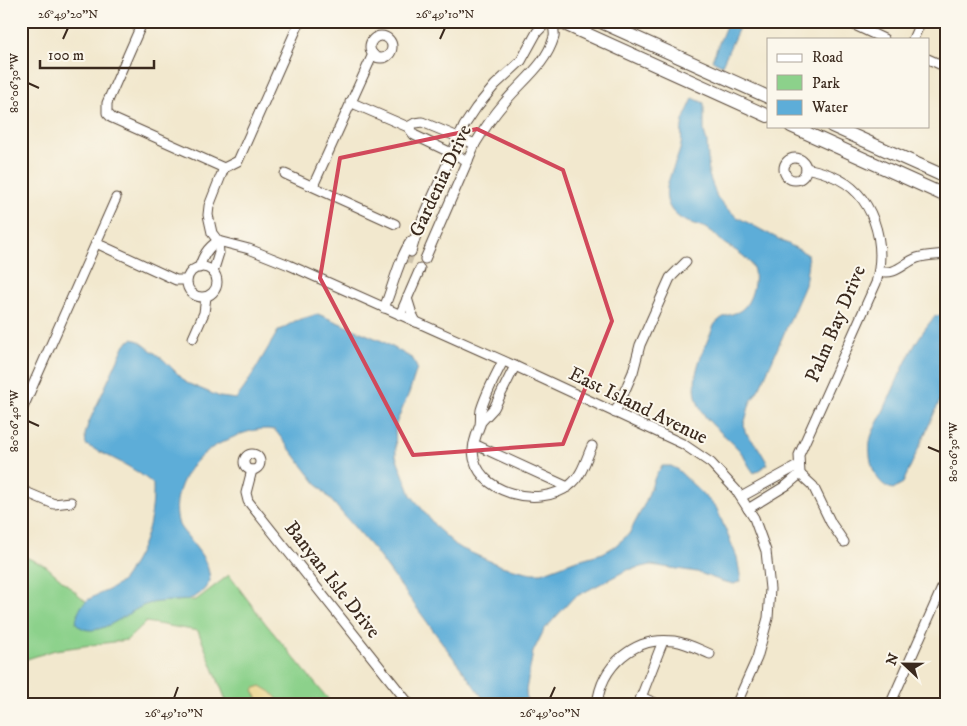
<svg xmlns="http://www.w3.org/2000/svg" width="967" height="726" font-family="'IM FELL DW Pica',serif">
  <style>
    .green { fill: #8cd18b; stroke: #647e54 }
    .sand { fill: #eeda9e; stroke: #94825e }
    .water { fill: #5dadd8; stroke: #4c6c7b }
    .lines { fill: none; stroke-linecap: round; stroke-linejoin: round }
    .minor-tunnel { stroke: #cdc2ab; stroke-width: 9; stroke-dasharray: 9 4.5; stroke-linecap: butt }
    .minor-casing { stroke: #564638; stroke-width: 11 }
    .secondary-casing { stroke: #564638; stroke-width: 14 }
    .minor { stroke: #fff; stroke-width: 9 }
    .secondary { stroke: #fff; stroke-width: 12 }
    .marked { fill: none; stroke: #d1495b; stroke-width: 4; stroke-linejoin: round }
    .ticks { fill: none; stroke: #3b2a1e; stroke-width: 2 }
    .labels { text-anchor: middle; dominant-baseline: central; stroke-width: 4; stroke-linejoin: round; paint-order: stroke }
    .street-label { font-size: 20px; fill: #3b2a1e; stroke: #fbf7ec }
    .neatline { fill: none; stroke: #3b2a1e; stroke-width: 2 }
    .ticks-label { font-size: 12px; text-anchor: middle; fill: #3b2a1e }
  </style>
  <rect width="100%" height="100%" fill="#fbf7ec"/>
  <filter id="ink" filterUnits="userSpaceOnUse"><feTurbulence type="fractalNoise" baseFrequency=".02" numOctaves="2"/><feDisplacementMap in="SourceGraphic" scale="10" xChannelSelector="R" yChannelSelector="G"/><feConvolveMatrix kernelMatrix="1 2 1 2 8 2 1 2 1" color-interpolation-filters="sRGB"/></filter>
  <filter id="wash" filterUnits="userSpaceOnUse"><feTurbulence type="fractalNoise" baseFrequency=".0096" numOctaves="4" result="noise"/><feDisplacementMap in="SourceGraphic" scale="20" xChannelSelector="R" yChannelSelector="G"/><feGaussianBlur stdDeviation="1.12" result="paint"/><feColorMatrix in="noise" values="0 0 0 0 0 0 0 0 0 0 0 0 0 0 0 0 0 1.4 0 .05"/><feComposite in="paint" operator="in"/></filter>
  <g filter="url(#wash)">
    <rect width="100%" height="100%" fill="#f2e8ce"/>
    <!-- green -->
    <polygon class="green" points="21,555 46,566 89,604 196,600 229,575 266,624 333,705 228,705 198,631 146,622 127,640 55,650 21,661"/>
    <!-- sand -->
    <polygon class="sand" points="261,686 271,692 281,703 296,701 302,705 262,705 253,691 255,688"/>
    <!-- water -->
    <g class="water">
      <polygon points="728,21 742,21 722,65 712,60"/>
      <path d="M693,98L704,103V131L707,143L709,175L717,197L726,208L737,217L807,254L808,262L805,285L772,361L760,387L750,403L744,425L745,432L758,447L768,464L754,473C748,466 745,457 740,451C726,434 705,424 698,403C690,380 700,358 709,337C712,332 713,324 718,321C723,316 729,315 735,313C750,309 756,285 754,271C752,260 737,251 728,246C720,242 716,233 708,229C696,223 684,224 674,213C655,193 677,167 681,145C682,139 681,133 682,126C683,117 690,107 693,98Z"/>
      <path d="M318,314L382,341L408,356L413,359L417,368L409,393L395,426L396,456L411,495L437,528L458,547L501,566L531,573H542L574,561L603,553L615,546L629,534L645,503L655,477L662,466H671L677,469L716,507L737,557L741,581L734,584L721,581L697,572L651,565L627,570L573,598L544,630L533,652L526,690L527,705H488L375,551L316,483L275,430C255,426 235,436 217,445C190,459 169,494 179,525C181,529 185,533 188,537C199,552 209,561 210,581C194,610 171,596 145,605C127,612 93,644 76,623C79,592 104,598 122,581C125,578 128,573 130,569C147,543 154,515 153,484C133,466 109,457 86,445L85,435L88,424L125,344L132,339L139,341L164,360L187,383L220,397L236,399L245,387L278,331L295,321Z"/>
      <path d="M946,314V387L903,483L893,489C874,485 868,459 870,442C871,433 878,422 882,414C898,380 910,345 935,316Z"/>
    </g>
  </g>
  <g filter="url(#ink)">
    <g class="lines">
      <!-- minor-tunnel -->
      <polyline class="minor-tunnel" points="407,263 411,252"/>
      <defs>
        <g id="minor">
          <polyline points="143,21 107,103 107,113 112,118 224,168 238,161 300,21"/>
          <polyline points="846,21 884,39"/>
          <circle cx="381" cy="47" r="11"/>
          <polyline points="913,39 921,21"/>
          <polyline points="928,59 946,67"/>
          <polyline points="350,102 408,127 414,135 468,161"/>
          <polyline points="408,127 415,123 422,122 475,144"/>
          <circle cx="795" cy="169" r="11"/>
          <polyline points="285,174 395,224"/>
          <polyline points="313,186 373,54"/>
          <polyline points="218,241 249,249 289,265 515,366 683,444 711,463 736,490 754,518 766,551 770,589 768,618 757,658 736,705"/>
          <polyline points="96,243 176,280 186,280"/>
          <polyline points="411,252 417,232 464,126 476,108 495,85 521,61 537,32 548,21"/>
          <path d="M425,259L475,144C484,129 493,116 505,102C522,81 546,65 554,37C555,32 553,26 552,21"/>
          <circle cx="202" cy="282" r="15"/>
          <path d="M199,268C203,256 207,248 218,241"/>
          <path d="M879,271C896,276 903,263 917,258C925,255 937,255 946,254"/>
          <polyline points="213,272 219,253 218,241 212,233 208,215 209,206 224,168"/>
          <polyline points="407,298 412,314 416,322"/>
          <path d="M384,308C393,287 399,258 411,241"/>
          <polyline points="400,315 420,269"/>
          <polyline points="193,338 204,313 206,297"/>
          <path d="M503,361C495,377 486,393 481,410C480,415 481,420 480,425C477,433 473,442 473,451C475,494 540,509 570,485C582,476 586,459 592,446"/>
          <polyline points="21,412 116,198"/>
          <polyline points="615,413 633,372 640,345 670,278 686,262"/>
          <polyline points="481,422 494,408 515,366"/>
          <polyline points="474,444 568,487"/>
          <circle cx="252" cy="462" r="8"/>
          <polyline points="252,470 246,493 248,501 410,705"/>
          <path d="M800,474L799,455L876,283C887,243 874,193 832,176C824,172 815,170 806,168"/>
          <polyline points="800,474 813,486 831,523 844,542"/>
          <polyline points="21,490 54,504 71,502"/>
          <polyline points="741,497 799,465"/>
          <polyline points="748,509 787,485 800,474"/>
          <polyline points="641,697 660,705"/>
          <path d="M597,705C601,666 634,636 674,641C687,643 698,649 710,654"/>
          <polyline points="638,705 663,641"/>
          <polyline points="890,705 946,579"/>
        </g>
        <g id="secondary">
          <polyline points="558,21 768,116"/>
          <polyline points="599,21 768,97"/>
          <polyline points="791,126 946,196"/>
          <polyline points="832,126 946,177"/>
        </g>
      </defs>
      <!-- minor casing -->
      <use href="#minor" class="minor-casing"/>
      <!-- secondary casing -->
      <use href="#secondary" class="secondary-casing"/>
      <!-- minor -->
      <use href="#minor" class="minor"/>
      <!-- secondary -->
      <use href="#secondary" class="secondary"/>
    </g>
  </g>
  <!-- marked area -->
  <path class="marked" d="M477,129L563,170L612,321L563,444L413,455L320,278L340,158Z"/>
  <!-- ticks -->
  <path class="ticks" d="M63,39L68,28M440,39L445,28M28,83L39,88M28,421L39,426M928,447L940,452M174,698L178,687M550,698L555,687"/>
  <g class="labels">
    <!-- street labels -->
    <g class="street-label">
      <text transform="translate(441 181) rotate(-65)">Gardenia Drive</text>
      <text transform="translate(836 324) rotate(-67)">Palm Bay Drive</text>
      <text transform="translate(638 406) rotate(26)">East Island Avenue</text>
      <text transform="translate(332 580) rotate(52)">Banyan Isle Drive</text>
    </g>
  </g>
  <!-- margin -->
  <rect width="967" height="726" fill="none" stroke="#fbf7ec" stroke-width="55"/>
  <!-- legend -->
  <rect x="767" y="38" width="162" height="90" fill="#fbf7ec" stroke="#aea59a"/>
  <rect x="777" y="54" width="25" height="8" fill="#ffffff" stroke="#aea59a"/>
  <text x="812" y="62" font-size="15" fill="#3b2a1e">Road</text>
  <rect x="777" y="75" width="25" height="15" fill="#8cd18b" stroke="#aea59a"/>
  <text x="812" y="88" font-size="15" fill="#3b2a1e">Park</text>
  <rect x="777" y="100" width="25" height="15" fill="#5dadd8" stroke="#aea59a"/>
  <text x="812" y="112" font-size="15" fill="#3b2a1e">Water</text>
  <!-- north arrow -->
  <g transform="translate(904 664) rotate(292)" stroke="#fbf7ec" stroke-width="4" paint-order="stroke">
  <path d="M0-4L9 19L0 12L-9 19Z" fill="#3b2a1e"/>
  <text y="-8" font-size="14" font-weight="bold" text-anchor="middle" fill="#3b2a1e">N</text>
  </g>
  <!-- scale -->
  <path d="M40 60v8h114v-8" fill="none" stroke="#3b2a1e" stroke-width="2.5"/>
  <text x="48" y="60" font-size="15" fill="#3b2a1e" stroke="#fbf7ec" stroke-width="4" paint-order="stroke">100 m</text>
  <rect x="28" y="28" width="912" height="670" class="neatline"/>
  <g class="ticks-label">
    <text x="68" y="18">26°49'20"N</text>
    <text x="445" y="18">26°49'10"N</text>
    <text transform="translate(14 83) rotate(-90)" y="4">80°06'30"W</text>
    <text transform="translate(14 421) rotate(-90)" y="4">80°06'40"W</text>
    <text transform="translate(953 452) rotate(-90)" y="4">80°06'30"W</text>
    <text x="174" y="717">26°49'10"N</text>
    <text x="550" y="717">26°49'00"N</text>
  </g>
</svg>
